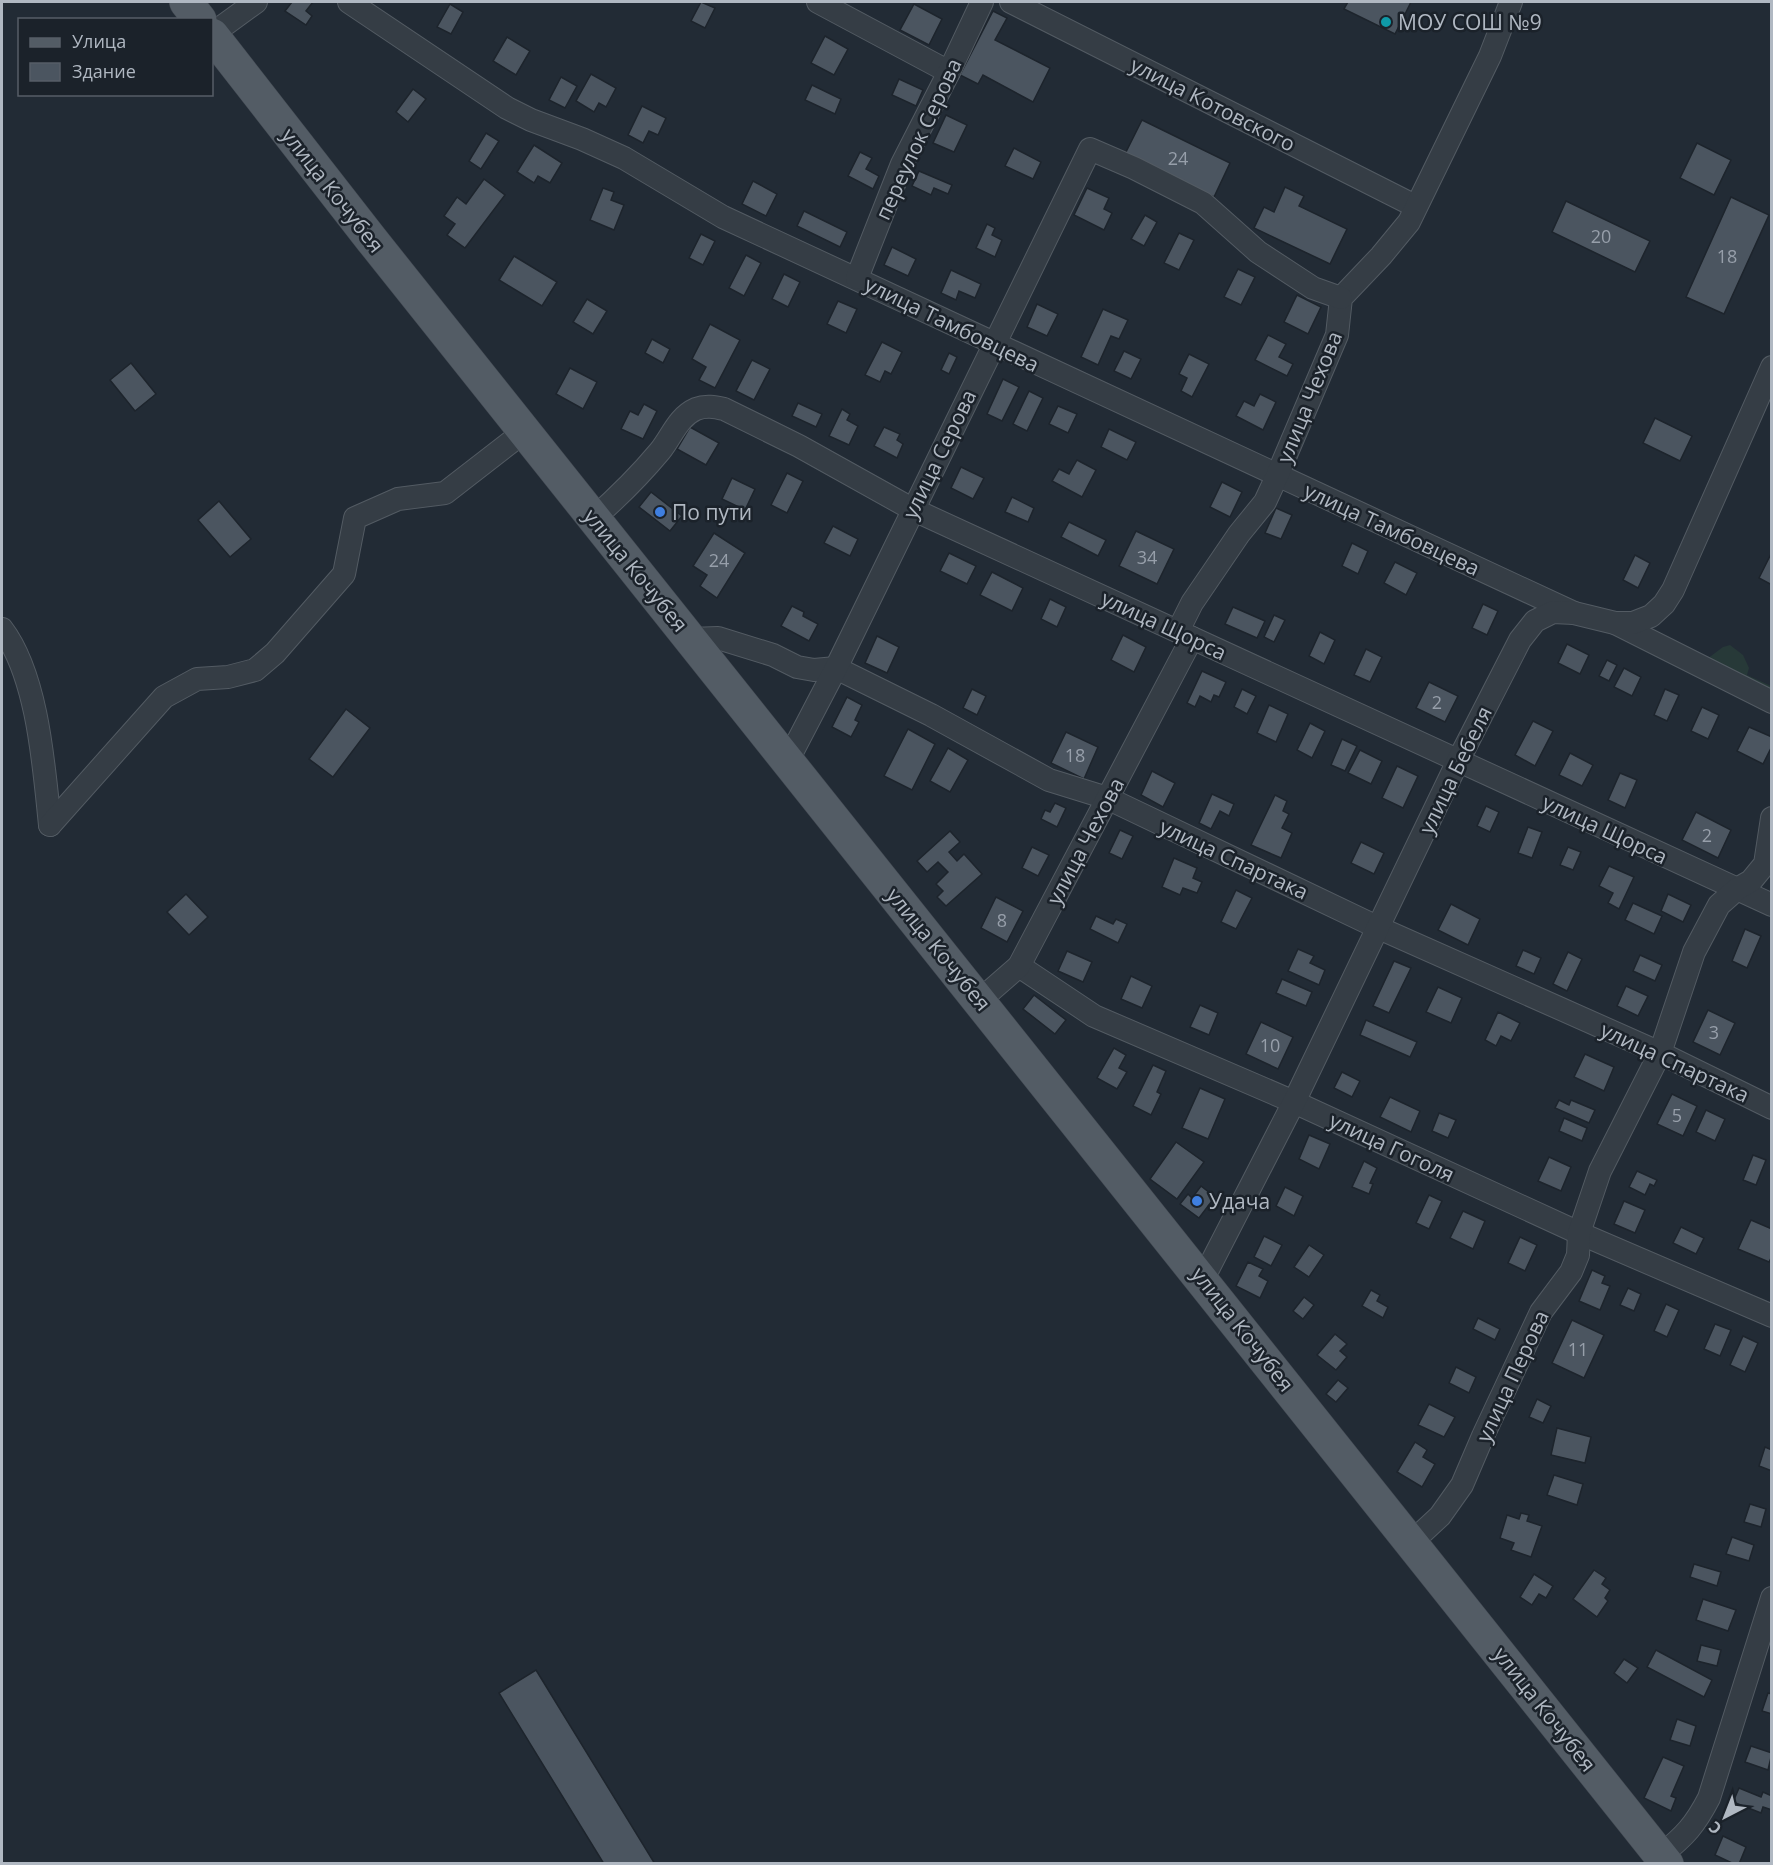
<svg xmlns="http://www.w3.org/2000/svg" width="1773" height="1865" font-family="'Open Sans',sans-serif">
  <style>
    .green { fill: #273938 }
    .building { fill: #4b5560; stroke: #1d242c; stroke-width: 1.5 }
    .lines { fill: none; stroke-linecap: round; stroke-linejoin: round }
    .minor-casing { stroke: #535b63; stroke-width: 24 }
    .primary-casing { stroke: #3f464f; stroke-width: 34 }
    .minor { stroke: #353d45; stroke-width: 22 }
    .primary { stroke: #535c65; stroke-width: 33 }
    .culture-dot { fill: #0f9aa8; stroke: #1b222a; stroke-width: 2 }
    .shop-dot { fill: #3f7fe0; stroke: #1b222a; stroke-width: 2 }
    .labels { text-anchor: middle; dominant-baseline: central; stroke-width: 5; stroke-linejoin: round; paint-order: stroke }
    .number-label { font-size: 18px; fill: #979faa }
    .poi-label { font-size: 21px; fill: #b0b8c2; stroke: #1b222a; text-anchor: start }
    .street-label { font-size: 21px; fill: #b0b8c2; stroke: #1b222a }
  </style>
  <rect width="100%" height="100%" fill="#222b35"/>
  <!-- green -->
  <path class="green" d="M1730,645L1743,655L1749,668L1747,675L1771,686V694C1744,695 1728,697 1705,679L1707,659L1723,647Z"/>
  <!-- building -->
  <g class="building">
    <polygon points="292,2 313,2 306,11 312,16 306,25 285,11"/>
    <polygon points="701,2 715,8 705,28 691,21"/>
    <polygon points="1348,2 1411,2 1395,34 1344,9"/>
    <polygon points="450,4 463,12 451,34 437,27"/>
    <polygon points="914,4 942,19 929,45 900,30"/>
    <polygon points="993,11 1007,18 995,40 1050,68 1033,102 983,75 978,84 960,75"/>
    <polygon points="825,36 848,49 834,75 811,63"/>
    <polygon points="507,37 530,51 516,75 493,61"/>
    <polygon points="591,74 616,88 606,107 599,103 594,112 576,101"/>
    <polygon points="561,77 577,86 565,108 549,100"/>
    <polygon points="899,79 923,90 916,106 892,95"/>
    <polygon points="812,85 841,99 835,114 805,100"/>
    <polygon points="413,89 426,99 408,122 396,112"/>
    <polygon points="642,106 666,118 658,135 649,131 643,143 628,135"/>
    <polygon points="946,115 967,125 954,152 933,143"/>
    <polygon points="1142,120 1230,163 1214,197 1125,154"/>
    <polygon points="486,133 499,141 481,169 469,161"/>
    <polygon points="1697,143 1731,160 1714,195 1680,178"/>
    <polygon points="534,145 562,163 550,183 538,176 534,183 517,172"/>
    <polygon points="1014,148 1041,162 1033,179 1005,166"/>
    <polygon points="860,152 872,158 866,169 879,176 873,189 848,176"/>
    <polygon points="919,171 952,185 948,194 934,188 931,195 912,186"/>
    <polygon points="484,179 505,195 465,248 447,235 455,224 444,216 457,197 466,204"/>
    <polygon points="753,181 777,194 766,216 742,204"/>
    <polygon points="1285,187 1304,196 1299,206 1347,229 1330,264 1254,228 1264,207 1274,212"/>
    <polygon points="603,188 614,192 611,200 624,205 614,230 590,220"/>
    <polygon points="1087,188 1109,198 1104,209 1112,213 1104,230 1074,215"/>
    <polygon points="1731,197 1769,215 1724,314 1686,297"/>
    <polygon points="1566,201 1650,241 1635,272 1552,232"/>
    <polygon points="804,211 847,232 840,247 797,226"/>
    <polygon points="1145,215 1157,222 1144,246 1131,239"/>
    <polygon points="987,224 995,228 992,235 1002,240 995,257 976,248"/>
    <polygon points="1179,233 1194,240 1179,270 1164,263"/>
    <polygon points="701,234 715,241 703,265 689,258"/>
    <polygon points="892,247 916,259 908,276 884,265"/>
    <polygon points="746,255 761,263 744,296 729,288"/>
    <polygon points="514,256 557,282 542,306 499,280"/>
    <polygon points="1238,269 1255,277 1241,305 1224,297"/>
    <polygon points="951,270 981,284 975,298 959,291 956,300 941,293"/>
    <polygon points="784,274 800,282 788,307 772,299"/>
    <polygon points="1297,295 1321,307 1308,334 1284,322"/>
    <polygon points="587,299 607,311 593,334 573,322"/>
    <polygon points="838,301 857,309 846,333 827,324"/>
    <polygon points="1037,304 1058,314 1047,336 1027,327"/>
    <polygon points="1103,309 1128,320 1119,339 1111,336 1098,365 1081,357"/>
    <polygon points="710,324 740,340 715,388 699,380 706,367 692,359"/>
    <polygon points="1268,335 1286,344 1279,357 1293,364 1287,376 1255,360"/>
    <polygon points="652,339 670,349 663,363 645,353"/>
    <polygon points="882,342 902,352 891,374 885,371 880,382 865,375"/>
    <polygon points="1124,351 1141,359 1131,379 1114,371"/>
    <polygon points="949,353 957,357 949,374 941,370"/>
    <polygon points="1189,354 1209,364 1192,397 1181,391 1187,378 1179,374"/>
    <polygon points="752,360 770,369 754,400 736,391"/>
    <polygon points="131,363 156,394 135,411 110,380"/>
    <polygon points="570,368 597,382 583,409 556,394"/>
    <polygon points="1003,379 1019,387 1002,421 987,414"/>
    <polygon points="1029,391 1043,398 1027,431 1013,424"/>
    <polygon points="1260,394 1276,402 1263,430 1236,416 1244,401 1254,406"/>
    <polygon points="798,403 822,414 816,427 792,416"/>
    <polygon points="644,404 657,411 643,439 621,429 630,411 638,415"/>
    <polygon points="1058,406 1077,414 1068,433 1049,424"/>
    <polygon points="842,409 850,414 847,420 858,426 849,445 829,436"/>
    <polygon points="1655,418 1692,436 1680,461 1643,443"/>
    <polygon points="690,427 719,443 706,465 677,449"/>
    <polygon points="884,427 900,434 897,440 903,444 897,458 874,446"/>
    <polygon points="1109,429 1136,442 1127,460 1101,447"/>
    <polygon points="1077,460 1096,470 1082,497 1052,481 1059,469 1069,474"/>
    <polygon points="961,467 984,478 973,499 951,488"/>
    <polygon points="787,473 803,481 787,513 771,505"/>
    <polygon points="732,478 755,489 745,510 722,499"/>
    <polygon points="1222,482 1242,492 1230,517 1210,507"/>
    <polygon points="651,492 682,516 670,531 639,507"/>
    <polygon points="1012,497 1034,508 1028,522 1005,512"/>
    <polygon points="219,501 251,539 230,557 198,520"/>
    <polygon points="1276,508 1292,515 1281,539 1265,533"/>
    <polygon points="1069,522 1106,540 1098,556 1061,537"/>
    <polygon points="833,526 858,539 850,556 824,543"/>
    <polygon points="1136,531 1174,549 1157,584 1119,566"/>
    <polygon points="714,533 745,553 717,598 700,586 707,575 693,566"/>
    <polygon points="1352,543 1368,551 1358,574 1342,566"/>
    <polygon points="1772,552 1772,585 1759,578"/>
    <polygon points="949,553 976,566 967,584 940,571"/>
    <polygon points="1635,555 1650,563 1638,588 1623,580"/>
    <polygon points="1395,562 1417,573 1406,595 1384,583"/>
    <polygon points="992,572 1023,588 1012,611 980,595"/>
    <polygon points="1050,599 1066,607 1057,627 1041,619"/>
    <polygon points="1483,604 1498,611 1487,635 1472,628"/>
    <polygon points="792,606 804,612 803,616 818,624 809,641 781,626"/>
    <polygon points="1233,607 1265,621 1257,638 1225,624"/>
    <polygon points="1274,615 1285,620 1274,642 1264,637"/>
    <polygon points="1320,632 1335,640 1324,664 1309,656"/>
    <polygon points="1123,635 1146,647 1134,672 1111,660"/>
    <polygon points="877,636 899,647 887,673 865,663"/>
    <polygon points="1567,644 1589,655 1580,674 1558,663"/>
    <polygon points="1366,649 1382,657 1370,682 1354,675"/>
    <polygon points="1607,660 1617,665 1609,681 1599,676"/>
    <polygon points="1624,668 1641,677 1632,696 1614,687"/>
    <polygon points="1202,671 1226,682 1219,697 1214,695 1211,702 1200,696 1195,707 1187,703"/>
    <polygon points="1429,682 1458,696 1445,722 1416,708"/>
    <polygon points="972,689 986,696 977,715 963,708"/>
    <polygon points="1242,689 1256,696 1247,714 1234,707"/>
    <polygon points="1665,689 1679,695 1667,721 1654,715"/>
    <polygon points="847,697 862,705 855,720 859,722 851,737 832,727"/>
    <polygon points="1269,705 1288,714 1276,742 1257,733"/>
    <polygon points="1702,707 1719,715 1708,739 1691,731"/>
    <polygon points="346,709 370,728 333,777 309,759"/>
    <polygon points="1533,721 1553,731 1535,766 1515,755"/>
    <polygon points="1310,723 1325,731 1312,758 1297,750"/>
    <polygon points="1749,727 1772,737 1772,746 1763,764 1737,751"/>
    <polygon points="908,729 935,744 912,790 884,776"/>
    <polygon points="1066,732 1098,747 1084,779 1051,763"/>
    <polygon points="1342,739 1357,746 1345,771 1331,765"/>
    <polygon points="948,748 968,760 950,792 930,781"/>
    <polygon points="1360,750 1382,761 1371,784 1348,773"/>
    <polygon points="1570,753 1593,765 1582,786 1559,775"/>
    <polygon points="1397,766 1418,776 1403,808 1382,798"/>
    <polygon points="1152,771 1175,783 1163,807 1141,795"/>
    <polygon points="1620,773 1637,780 1625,808 1608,800"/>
    <polygon points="1212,794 1234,804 1229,816 1220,811 1211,829 1199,823"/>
    <polygon points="1275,795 1287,801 1283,811 1289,814 1282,828 1292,833 1281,858 1251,845"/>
    <polygon points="1055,803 1066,808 1057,827 1041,819 1045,810 1050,812"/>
    <polygon points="1486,806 1499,812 1490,832 1477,826"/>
    <polygon points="1696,812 1731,830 1718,858 1682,840"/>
    <polygon points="1528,827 1542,832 1532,858 1518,853"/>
    <polygon points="1120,830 1133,836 1122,859 1109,853"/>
    <polygon points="950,831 960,842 949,852 957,861 964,854 982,874 946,906 937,897 943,891 936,884 948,872 938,862 927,872 917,861"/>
    <polygon points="1361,842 1384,853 1374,874 1351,863"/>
    <polygon points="1032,847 1049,855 1038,876 1022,868"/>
    <polygon points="1568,847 1581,852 1573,870 1560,865"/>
    <polygon points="1174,858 1197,868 1193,878 1202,882 1197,893 1183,888 1180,895 1162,887"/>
    <polygon points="1609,866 1634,877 1619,909 1608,903 1613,893 1599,886"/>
    <polygon points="1236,890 1252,898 1236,929 1221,922"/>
    <polygon points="186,894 208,917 189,935 167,912"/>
    <polygon points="1668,894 1691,905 1683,922 1661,911"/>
    <polygon points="996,897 1023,911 1007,942 981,928"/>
    <polygon points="1633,903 1662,916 1654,934 1625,920"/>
    <polygon points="1451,904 1480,919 1468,945 1438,930"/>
    <polygon points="1096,916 1113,924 1116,919 1127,924 1118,943 1090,929"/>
    <polygon points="1745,929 1761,936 1747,968 1732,961"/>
    <polygon points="1298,949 1314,956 1310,963 1325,970 1319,985 1288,971"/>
    <polygon points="1523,950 1541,958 1534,974 1516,966"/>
    <polygon points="1067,951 1092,962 1083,982 1058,971"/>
    <polygon points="1568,952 1582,959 1567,991 1553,984"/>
    <polygon points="1640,955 1662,965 1655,981 1633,971"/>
    <polygon points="1394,961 1411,968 1389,1013 1373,1006"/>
    <polygon points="1131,976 1152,986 1142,1008 1121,999"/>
    <polygon points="1282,979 1312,992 1306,1006 1276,993"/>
    <polygon points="1626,986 1648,996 1638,1016 1617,1006"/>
    <polygon points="1438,987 1462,998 1451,1023 1426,1012"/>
    <polygon points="1034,995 1066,1020 1055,1034 1023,1009"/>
    <polygon points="1200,1005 1218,1013 1209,1035 1190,1027"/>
    <polygon points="1708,1010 1735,1023 1720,1055 1693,1042"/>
    <polygon points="1498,1012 1520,1023 1511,1041 1501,1036 1496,1046 1485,1040"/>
    <polygon points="1366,1020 1417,1042 1410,1057 1360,1035"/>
    <polygon points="1261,1022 1293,1037 1278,1069 1246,1054"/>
    <polygon points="1114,1048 1126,1055 1119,1068 1127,1072 1117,1089 1097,1078"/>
    <polygon points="1585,1054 1614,1067 1604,1091 1574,1077"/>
    <polygon points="1153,1065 1166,1071 1157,1092 1161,1094 1151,1115 1133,1106"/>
    <polygon points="1342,1072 1360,1081 1352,1097 1334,1088"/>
    <polygon points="1200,1088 1225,1099 1208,1139 1182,1128"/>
    <polygon points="1672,1094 1697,1106 1683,1136 1657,1124"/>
    <polygon points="1390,1097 1420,1111 1411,1132 1380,1117"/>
    <polygon points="1559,1100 1569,1105 1571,1100 1595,1110 1589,1123 1555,1108"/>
    <polygon points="1706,1110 1725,1119 1715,1141 1696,1132"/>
    <polygon points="1439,1113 1456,1120 1448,1138 1432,1131"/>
    <polygon points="1564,1118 1587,1128 1582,1141 1559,1131"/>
    <polygon points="1309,1135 1330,1144 1319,1169 1299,1159"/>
    <polygon points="1176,1142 1204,1162 1177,1199 1150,1179"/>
    <polygon points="1753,1155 1766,1160 1756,1185 1743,1180"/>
    <polygon points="1549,1157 1571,1167 1561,1191 1538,1181"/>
    <polygon points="1364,1161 1377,1168 1370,1183 1373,1184 1369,1194 1352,1187"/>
    <polygon points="1637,1171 1657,1180 1654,1186 1650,1184 1645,1195 1629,1187"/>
    <polygon points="1201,1186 1215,1197 1199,1218 1180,1204 1188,1194 1192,1198"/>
    <polygon points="1285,1187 1303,1196 1294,1216 1276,1206"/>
    <polygon points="1429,1195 1442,1201 1429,1229 1416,1223"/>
    <polygon points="1624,1201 1645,1210 1635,1233 1614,1224"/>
    <polygon points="1463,1211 1485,1221 1473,1249 1450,1238"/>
    <polygon points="1751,1220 1772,1229 1772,1256 1769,1262 1738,1249"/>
    <polygon points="1681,1227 1704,1238 1696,1254 1673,1243"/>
    <polygon points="1264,1236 1282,1245 1271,1266 1254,1257"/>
    <polygon points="1520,1237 1537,1245 1525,1271 1508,1263"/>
    <polygon points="1309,1245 1324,1255 1309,1277 1294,1267"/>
    <polygon points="1248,1262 1263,1269 1259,1276 1268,1281 1260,1298 1236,1286"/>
    <polygon points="1592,1270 1605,1276 1602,1283 1610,1286 1600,1310 1579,1301"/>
    <polygon points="1628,1288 1641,1294 1634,1311 1620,1305"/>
    <polygon points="1371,1290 1380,1295 1377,1301 1388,1307 1383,1318 1362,1306"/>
    <polygon points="1304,1297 1314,1305 1303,1319 1293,1311"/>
    <polygon points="1666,1304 1679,1310 1667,1337 1654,1331"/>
    <polygon points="1478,1318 1500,1329 1495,1340 1473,1329"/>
    <polygon points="1572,1320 1604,1335 1584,1378 1552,1363"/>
    <polygon points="1715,1324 1731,1330 1720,1356 1704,1349"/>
    <polygon points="1335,1334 1347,1344 1340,1351 1347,1357 1336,1370 1317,1355"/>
    <polygon points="1743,1336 1758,1343 1745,1372 1730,1365"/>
    <polygon points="1456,1367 1476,1377 1469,1393 1449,1383"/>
    <polygon points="1338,1380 1348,1388 1336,1402 1326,1394"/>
    <polygon points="1537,1399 1551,1406 1543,1423 1529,1417"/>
    <polygon points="1429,1404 1455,1417 1444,1437 1418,1425"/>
    <polygon points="1557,1428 1591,1437 1585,1463 1551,1455"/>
    <polygon points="1415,1442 1427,1450 1423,1457 1435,1464 1422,1487 1397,1472"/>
    <polygon points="1765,1447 1772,1450 1772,1471 1759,1466"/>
    <polygon points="1554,1475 1583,1484 1577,1505 1547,1495"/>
    <polygon points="1750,1504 1766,1509 1761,1527 1744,1522"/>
    <polygon points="1521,1513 1529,1515 1527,1521 1542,1526 1531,1557 1511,1550 1514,1543 1500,1538 1507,1515 1519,1519"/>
    <polygon points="1732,1537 1754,1545 1749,1561 1726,1554"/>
    <polygon points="1694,1564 1721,1572 1717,1586 1690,1577"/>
    <polygon points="1594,1570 1606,1578 1602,1584 1610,1590 1605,1598 1608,1601 1597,1617 1573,1599"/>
    <polygon points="1534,1574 1553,1586 1546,1598 1539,1594 1532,1605 1520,1597"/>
    <polygon points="1703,1599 1736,1610 1728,1631 1696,1620"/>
    <polygon points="1701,1645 1721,1650 1717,1666 1697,1661"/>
    <polygon points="1656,1650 1712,1680 1704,1697 1647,1667"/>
    <polygon points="1624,1659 1638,1668 1627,1683 1614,1673"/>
    <polygon points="536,1670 655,1864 604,1864 499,1693"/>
    <polygon points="1768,1693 1772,1694 1772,1714 1762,1711"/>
    <polygon points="1677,1719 1696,1726 1690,1746 1670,1740"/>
    <polygon points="1751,1746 1772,1753 1768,1770 1745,1762"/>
    <polygon points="1663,1757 1684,1766 1671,1796 1676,1798 1671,1811 1644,1798"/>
    <polygon points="1739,1788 1761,1797 1763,1792 1772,1796 1772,1810 1763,1807 1761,1813 1733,1802"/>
    <polygon points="1723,1836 1746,1847 1739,1864 1734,1864 1715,1855"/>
  </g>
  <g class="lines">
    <defs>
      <g id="minor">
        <polyline points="349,2 507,108 531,120 582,139 624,158 723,217 1574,613"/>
        <polyline points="818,2 949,72"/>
        <polyline points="1011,2 1415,206"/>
        <polyline points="212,34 256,2"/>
        <polyline points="857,278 902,164 949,72 982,2"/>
        <path d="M594,518C618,497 640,475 660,451C672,436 678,417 696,409C706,405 715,407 724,409L799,446L912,509L1772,905"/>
        <polyline points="1615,623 1772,702"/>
        <path d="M2,629C38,676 44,768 50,825"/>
        <polyline points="1178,631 1192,603 1239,534 1265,502 1277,476 1337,335 1341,298 1381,256 1409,222 1490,56 1511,2"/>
        <polyline points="691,639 718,638 773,655 797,667 814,670 836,668 931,715 1049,780 1107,798 1379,928 1660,1053 1772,1108"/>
        <polyline points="788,760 836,668 1090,149 1134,168 1203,203 1258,252 1313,288 1341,298"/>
        <polyline points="50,825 164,697 197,679 228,677 255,670 275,653 344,574 355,518 398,499 445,493 525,431"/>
        <polyline points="1019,966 1094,1016 1294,1102 1579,1233 1772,1316"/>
        <polyline points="980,1000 1019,966 1192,638"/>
        <polyline points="1203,1279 1294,1102 1458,761 1520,640 1535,621 1553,612 1574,613 1615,623 1633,623 1651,616 1664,604 1673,590 1772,367"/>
        <polyline points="1412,1542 1440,1516 1462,1485 1483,1436 1541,1312 1571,1272 1578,1255 1579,1233 1600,1171 1660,1053 1694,952 1719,905 1737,889 1751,881 1765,864 1772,818"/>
        <path d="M1661,1855C1685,1836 1695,1825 1709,1798L1772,1598"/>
      </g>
      <g id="primary">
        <polyline points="186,2 200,20"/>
        <polyline points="212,35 371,239 1667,1864"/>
      </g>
    </defs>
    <!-- minor casing -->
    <use href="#minor" class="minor-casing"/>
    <!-- primary casing -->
    <use href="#primary" class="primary-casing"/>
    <!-- minor -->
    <use href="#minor" class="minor"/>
    <!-- primary -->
    <use href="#primary" class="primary"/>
  </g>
  <!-- markers -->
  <circle class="culture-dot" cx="1386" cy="22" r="6"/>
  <g class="shop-dot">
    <circle cx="660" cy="512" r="6"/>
    <circle cx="1197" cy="1201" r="6"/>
  </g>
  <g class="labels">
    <!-- number labels -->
    <g class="number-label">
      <text x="1178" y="158">24</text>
      <text x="1601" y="236">20</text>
      <text x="1727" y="256">18</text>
      <text x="1147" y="557">34</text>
      <text x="719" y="560">24</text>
      <text x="1437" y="702">2</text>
      <text x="1075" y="755">18</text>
      <text x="1707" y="835">2</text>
      <text x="1002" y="920">8</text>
      <text x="1714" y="1032">3</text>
      <text x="1270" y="1045">10</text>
      <text x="1677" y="1115">5</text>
      <text x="1578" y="1349">11</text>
    </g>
    <!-- poi labels -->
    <g class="poi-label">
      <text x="1398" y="22">МОУ СОШ №9</text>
      <text x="672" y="512">По пути</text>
      <text x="1209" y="1201">Удача</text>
    </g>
    <!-- street labels -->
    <g class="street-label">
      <text transform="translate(1213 104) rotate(27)">улица Котовского</text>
      <text transform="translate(918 139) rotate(-65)">переулок Серова</text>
      <text transform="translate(333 190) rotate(52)">улица Кочубея</text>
      <text transform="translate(952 324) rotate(26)">улица Тамбовцева</text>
      <text transform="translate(1309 397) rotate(-68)">улица Чехова</text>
      <text transform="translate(939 454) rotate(-64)">улица Серова</text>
      <text transform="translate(1392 529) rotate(25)">улица Тамбовцева</text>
      <text transform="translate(636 570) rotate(51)">улица Кочубея</text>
      <text transform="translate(1164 625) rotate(25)">улица Щорса</text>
      <text transform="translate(1455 770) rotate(-64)">улица Бебеля</text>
      <text transform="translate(1605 829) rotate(25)">улица Щорса</text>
      <text transform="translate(1085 841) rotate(-62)">улица Чехова</text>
      <text transform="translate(1234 859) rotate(25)">улица Спартака</text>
      <text transform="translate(939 949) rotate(51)">улица Кочубея</text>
      <text transform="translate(1675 1062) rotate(25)">улица Спартака</text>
      <text transform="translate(1392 1147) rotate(25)">улица Гоголя</text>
      <text transform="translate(1243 1329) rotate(52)">улица Кочубея</text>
      <text transform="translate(1512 1376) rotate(-65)">улица Перова</text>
      <text transform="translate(1545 1709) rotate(52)">улица Кочубея</text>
    </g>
  </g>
  <!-- border -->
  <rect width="1773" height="1865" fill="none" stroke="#b0b8c2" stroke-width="6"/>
  <!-- legend -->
  <rect x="18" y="18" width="195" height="78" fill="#1b222a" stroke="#575e67" stroke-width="1.5"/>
  <rect x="30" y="38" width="30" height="9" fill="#535c65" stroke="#575e67" stroke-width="1.5"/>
  <text x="72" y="48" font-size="18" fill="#b0b8c2">Улица</text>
  <rect x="30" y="63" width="30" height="18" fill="#4b5560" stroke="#575e67" stroke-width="1.5"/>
  <text x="72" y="78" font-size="18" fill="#b0b8c2">Здание</text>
  <!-- north arrow -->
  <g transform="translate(1725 1817) rotate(222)" stroke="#1b222a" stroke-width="4.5" paint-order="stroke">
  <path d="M0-4.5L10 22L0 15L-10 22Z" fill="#b0b8c2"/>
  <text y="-9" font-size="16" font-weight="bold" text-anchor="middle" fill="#b0b8c2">С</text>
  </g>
</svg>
